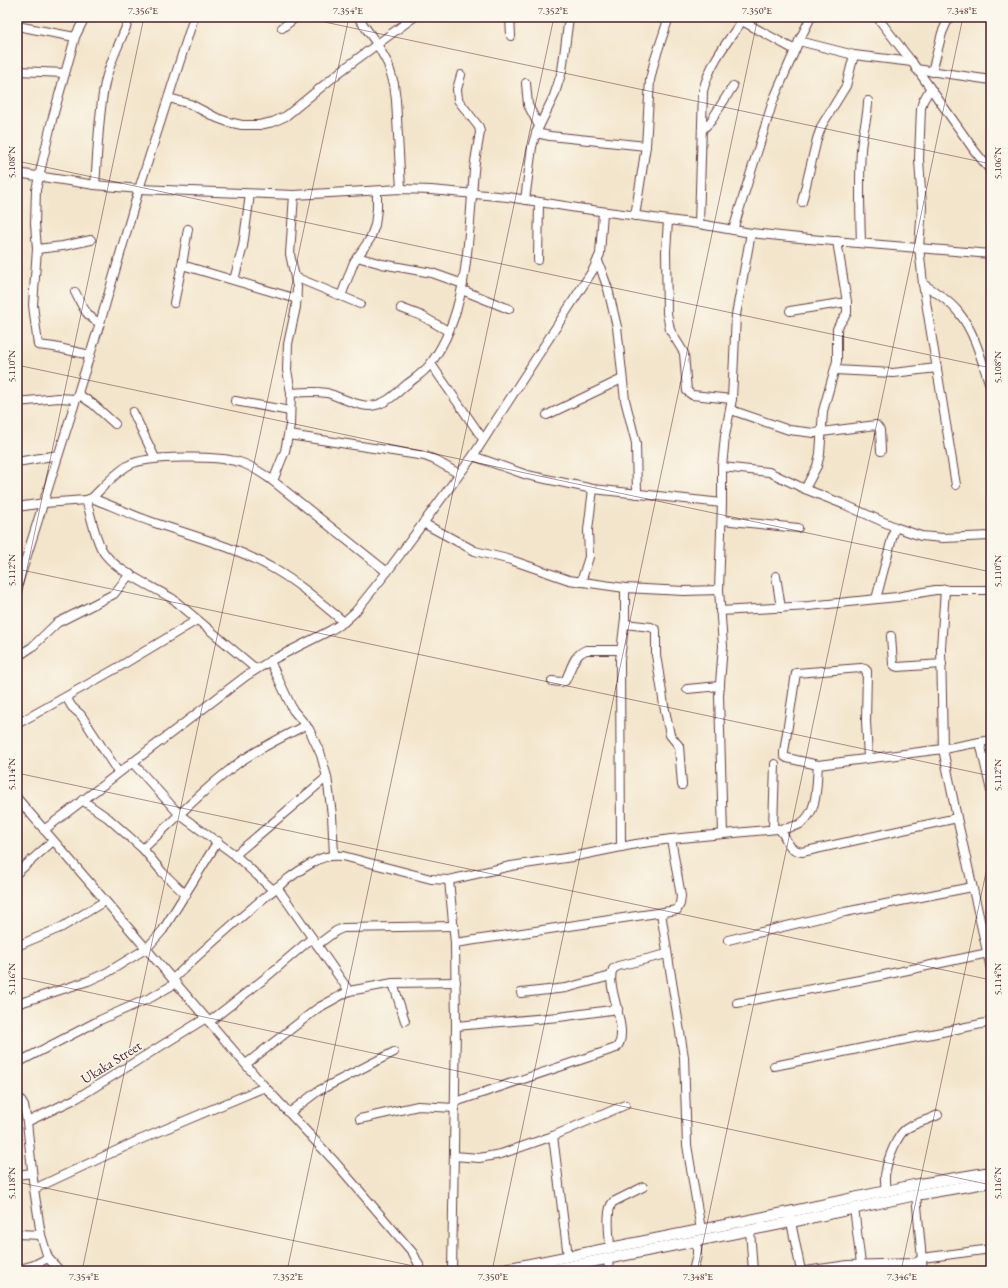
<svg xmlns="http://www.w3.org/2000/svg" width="1008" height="1288" font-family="'EB Garamond',serif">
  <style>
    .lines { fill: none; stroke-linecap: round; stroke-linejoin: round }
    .minor-casing { stroke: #633d43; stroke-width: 10 }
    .major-casing { stroke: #633d43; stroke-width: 12 }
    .minor { stroke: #fff; stroke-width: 8 }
    .major { stroke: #fff; stroke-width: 10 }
    .ticks { fill: none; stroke: #4a1f2b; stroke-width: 1; stroke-opacity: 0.45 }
    .labels { text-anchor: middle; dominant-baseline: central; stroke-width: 3; stroke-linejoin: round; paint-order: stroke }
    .street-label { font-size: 14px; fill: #4a1f2b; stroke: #fbf7ec }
    .neatline { fill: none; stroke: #4a1f2b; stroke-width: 1.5 }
    .ticks-label { font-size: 10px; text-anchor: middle; fill: #4a1f2b }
  </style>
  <rect width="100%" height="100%" fill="#fbf7ec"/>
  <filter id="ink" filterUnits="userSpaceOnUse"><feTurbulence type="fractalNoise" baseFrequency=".025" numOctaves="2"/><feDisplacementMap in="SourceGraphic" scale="8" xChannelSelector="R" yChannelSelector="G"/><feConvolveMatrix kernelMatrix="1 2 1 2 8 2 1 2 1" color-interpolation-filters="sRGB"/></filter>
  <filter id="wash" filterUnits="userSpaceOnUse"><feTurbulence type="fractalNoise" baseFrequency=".012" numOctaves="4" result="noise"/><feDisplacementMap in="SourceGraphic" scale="16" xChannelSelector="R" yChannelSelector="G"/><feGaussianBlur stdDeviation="0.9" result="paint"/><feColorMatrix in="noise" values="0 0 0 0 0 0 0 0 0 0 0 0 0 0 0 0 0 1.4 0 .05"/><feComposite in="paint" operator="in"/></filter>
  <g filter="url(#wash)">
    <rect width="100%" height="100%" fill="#f3e5cb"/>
  </g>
  <g filter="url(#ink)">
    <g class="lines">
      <defs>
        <g id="minor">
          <polyline points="85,17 75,37 73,45 52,120 36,190 35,224 37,249 33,305 38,345 54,347 90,355"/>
          <polyline points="358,17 377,44 388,64 394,84 396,100 401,189"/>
          <polyline points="510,17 511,36"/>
          <polyline points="735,17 795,50"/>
          <polyline points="877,17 912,62 974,150 991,171"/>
          <polyline points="17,26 75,37"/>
          <polyline points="282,28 296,17"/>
          <polyline points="799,41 854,55 912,62"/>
          <polyline points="916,69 991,80"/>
          <polyline points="17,71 65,73"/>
          <polyline points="932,72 942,33 949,17"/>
          <polyline points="526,83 528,105 539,126"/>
          <polyline points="930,89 923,101 921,108 919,159 922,207 919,247 923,284 956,485"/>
          <polyline points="169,98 190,104 217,118 228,122 242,125 259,125 273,122 286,116 341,71 414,17"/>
          <polyline points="702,130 711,121 733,86"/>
          <polyline points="536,133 550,136 646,146"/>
          <polyline points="17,173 95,185 139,189 294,195 401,189 431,190 508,197 577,208 699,224 751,233 809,239 991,254"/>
          <path d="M95,185C98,151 98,116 105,83C110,60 122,39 130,17"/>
          <polyline points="525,200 532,147 536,133 554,96 562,71 569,17"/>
          <polyline points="802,202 817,139 822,125 846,86 854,55"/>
          <polyline points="635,216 646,146 650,80 655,59 669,17"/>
          <polyline points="668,221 666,251 667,313 670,330 684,353 687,391 692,395 732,399"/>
          <path d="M699,224L703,91C710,63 725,45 742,21"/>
          <polyline points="733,230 773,101 799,41 811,17"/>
          <path d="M861,243C860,212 859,181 861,150C862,133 868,118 868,101"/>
          <polyline points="37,249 63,246 91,240"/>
          <polyline points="357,257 382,264 432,273 463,284"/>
          <polyline points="538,260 539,202"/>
          <polyline points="598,261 608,289 617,327 625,400 636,443 637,494"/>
          <polyline points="182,265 297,299"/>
          <polyline points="295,277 360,304"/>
          <polyline points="234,280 243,246 250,194"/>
          <path d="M923,284C936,292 950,301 959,313C976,334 982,363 991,388"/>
          <polyline points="462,290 509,309"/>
          <path d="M75,292C82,305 86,317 100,323"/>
          <polyline points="341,296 354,262 370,239 375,225 377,209 377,191"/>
          <polyline points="174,303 182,265 188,229"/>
          <polyline points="401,308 422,316 448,331"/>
          <polyline points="790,311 847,302"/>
          <polyline points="431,364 483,439"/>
          <polyline points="835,370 893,373 937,368"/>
          <path d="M291,393C303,392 315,391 327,393C341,397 355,406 370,406C385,405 396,394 406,385C415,378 425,372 431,363C470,310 468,234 474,171C475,158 478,145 480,132L479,127L458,100L457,89L461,75"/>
          <polyline points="78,394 93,404 115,424"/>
          <polyline points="235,401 290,411"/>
          <polyline points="17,402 58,398 76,399"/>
          <polyline points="731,410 789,430 814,433 876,425 880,430 881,451"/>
          <polyline points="133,412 155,458"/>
          <polyline points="547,415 622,379"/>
          <polyline points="289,435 425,456 435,460 459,474"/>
          <polyline points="473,456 527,475 593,489 722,503"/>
          <polyline points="17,462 58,455"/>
          <polyline points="722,467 769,472 805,489 843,504 895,527 921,536 943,538 991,536"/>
          <polyline points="273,481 285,451 290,425 291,393 287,370 288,344 296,307 297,287 290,254 294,195"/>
          <polyline points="805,489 817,466 820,454 823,411 837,361 837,329 839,325 847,313 847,302 837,241"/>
          <path d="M92,498C112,506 132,515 152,522C193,536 236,547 274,569C300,584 321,603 344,622"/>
          <path d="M86,500C91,515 94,534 101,548C112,570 152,586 173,599L256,669"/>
          <path d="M17,507L44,503L86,500L92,498C104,486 115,473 129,465C147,455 219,456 239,462C251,465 263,474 273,481L387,572"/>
          <polyline points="722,520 798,528"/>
          <polyline points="423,523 475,551 511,560 569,580 625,588 684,591 719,590"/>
          <polyline points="776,576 781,608"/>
          <polyline points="581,582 589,557 588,530 593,489"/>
          <polyline points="17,587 100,323 139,189 194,17"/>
          <polyline points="945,589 941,648 943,749 957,818 991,969"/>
          <polyline points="876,599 895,527"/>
          <polyline points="720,611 809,606 897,597 935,590 991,590"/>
          <polyline points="625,624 651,627 656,630 656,655 664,705 670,735 679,746 682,785"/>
          <polyline points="891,636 893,664 895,666 898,667 942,664"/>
          <polyline points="17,657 32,647 57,623 114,594 130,574"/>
          <polyline points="270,661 293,710 309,729 321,755 327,777 332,815 334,855"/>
          <path d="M552,681L561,682L565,681C572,669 572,656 586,650H620"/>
          <polyline points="687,689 720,686"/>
          <polyline points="66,697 72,707 81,715 118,772"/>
          <polyline points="17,724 117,668 197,620"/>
          <polyline points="980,742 991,791"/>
          <polyline points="868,758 866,721 867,671 865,669 861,668 796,673 784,752 784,756 787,758 818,765 943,749 991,740"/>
          <polyline points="132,762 180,815 235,855 273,890"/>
          <polyline points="17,798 265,1087 335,1162 413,1253 422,1271"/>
          <polyline points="82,800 108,818 143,849 163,873 186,895"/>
          <polyline points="773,829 775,764"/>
          <path d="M779,829C789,839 785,849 802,852L957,818"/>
          <polyline points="44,830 246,676 270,661 331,630 344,622 355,612 387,572 473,456 593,270 600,254 603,212"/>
          <polyline points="723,834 719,696 723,646 719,590 722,503 722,467 725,436 732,399 736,315 751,233"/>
          <polyline points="621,847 620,660 625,618 625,588"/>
          <path d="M143,849C175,819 206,787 241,761C262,747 284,736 306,725"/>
          <polyline points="235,855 327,777"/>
          <polyline points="17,873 53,841"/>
          <polyline points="449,880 455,943 456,1026 452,1271"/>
          <polyline points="277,887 349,991"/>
          <polyline points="661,913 684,1057 687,1145 701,1230"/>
          <polyline points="728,940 845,912 972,887"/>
          <polyline points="455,943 677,910 680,904 681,896 671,839"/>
          <polyline points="317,945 336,931 343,928 454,926"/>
          <polyline points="17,946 62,927 105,901"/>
          <path d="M173,979C199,954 225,931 253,907C271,892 293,873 314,862C323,856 333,855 343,856L431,879L449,880L511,866L572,857L636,844L671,839L788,828C792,826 797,826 800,824C819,812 816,784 818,765"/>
          <polyline points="393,983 405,1021"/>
          <polyline points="521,993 566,988 611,976"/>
          <polyline points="737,1003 870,978 988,953"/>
          <polyline points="17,1004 88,981 108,972 147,948 163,930 218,841"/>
          <polyline points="209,1022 264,979 312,938"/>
          <polyline points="456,1026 559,1017 618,1009"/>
          <polyline points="17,1063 100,1020 152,997 176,983"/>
          <polyline points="246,1064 318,1008 349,991 393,983 456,982"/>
          <polyline points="774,1066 991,1022"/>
          <polyline points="17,1094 24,1106 27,1122 34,1189 41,1235 48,1258 60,1271"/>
          <path d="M455,1102L616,1048C632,1033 604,986 613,969L618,966L667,954"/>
          <polyline points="289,1113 318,1091 394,1052"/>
          <polyline points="360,1119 418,1106 455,1108"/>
          <polyline points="27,1122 77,1098 206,1018"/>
          <polyline points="553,1136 568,1257"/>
          <polyline points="454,1156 479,1158 501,1154 553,1136 625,1105"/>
          <polyline points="17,1175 32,1173"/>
          <polyline points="34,1189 137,1141 265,1087"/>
          <path d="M886,1192C885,1185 884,1177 886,1170C888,1159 897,1135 906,1129C915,1123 928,1120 938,1115"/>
          <polyline points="916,1195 923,1271"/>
          <polyline points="854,1208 861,1264"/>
          <polyline points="790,1217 801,1271"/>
          <polyline points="750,1230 753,1271"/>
          <polyline points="17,1234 41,1235"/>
          <path d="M610,1248C610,1237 605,1210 613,1202L643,1187"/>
          <polyline points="608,1259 609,1271"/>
          <polyline points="17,1270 34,1265 48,1258"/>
          <polyline points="693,1271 697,1255 697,1241"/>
          <polyline points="806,1271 848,1265 911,1263 917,1262 922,1258 991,1249"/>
        </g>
        <g id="major">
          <polyline points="495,1271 789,1212 914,1185 991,1172"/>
          <polyline points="546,1271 791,1222 916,1195 991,1182"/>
        </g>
      </defs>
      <!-- minor casing -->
      <use href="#minor" class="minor-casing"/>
      <!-- major casing -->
      <use href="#major" class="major-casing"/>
      <!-- minor -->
      <use href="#minor" class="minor"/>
      <!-- major -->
      <use href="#major" class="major"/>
    </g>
  </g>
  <!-- ticks -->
  <path class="ticks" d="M301,17L991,164M17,161L991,368M17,365L991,572M17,569L991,776M17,616L144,17M17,773L991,980M17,977L991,1185M17,1182L437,1271M82,1271L349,17M287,1271L554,17M492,1271L758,17M697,1271L963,17M901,1271L991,849"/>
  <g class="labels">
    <!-- street labels -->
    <g class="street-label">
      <text transform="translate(111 1062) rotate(-32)">Ukaka Street</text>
    </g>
  </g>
  <!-- margin -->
  <rect width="1008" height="1288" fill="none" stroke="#fbf7ec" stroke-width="44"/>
  <rect x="22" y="22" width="964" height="1244" class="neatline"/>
  <g class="ticks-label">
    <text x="143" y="14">7.356°E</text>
    <text x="348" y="14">7.354°E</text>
    <text x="553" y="14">7.352°E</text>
    <text x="757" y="14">7.350°E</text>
    <text x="962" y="14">7.348°E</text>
    <text transform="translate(11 162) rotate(-90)" y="4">5.108°N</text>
    <text transform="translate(997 163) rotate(-90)" y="4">5.106°N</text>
    <text transform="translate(11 366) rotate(-90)" y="4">5.110°N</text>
    <text transform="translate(997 367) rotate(-90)" y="4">5.108°N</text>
    <text transform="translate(11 570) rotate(-90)" y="4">5.112°N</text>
    <text transform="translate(997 571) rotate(-90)" y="4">5.110°N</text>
    <text transform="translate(11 774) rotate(-90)" y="4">5.114°N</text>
    <text transform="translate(997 775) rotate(-90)" y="4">5.112°N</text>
    <text transform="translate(11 979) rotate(-90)" y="4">5.116°N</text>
    <text transform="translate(997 979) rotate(-90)" y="4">5.114°N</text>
    <text transform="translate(11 1183) rotate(-90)" y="4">5.118°N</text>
    <text transform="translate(997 1183) rotate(-90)" y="4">5.116°N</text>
    <text x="84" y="1280">7.354°E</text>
    <text x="288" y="1280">7.352°E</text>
    <text x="493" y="1280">7.350°E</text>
    <text x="698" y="1280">7.348°E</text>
    <text x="902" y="1280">7.346°E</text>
  </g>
</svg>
